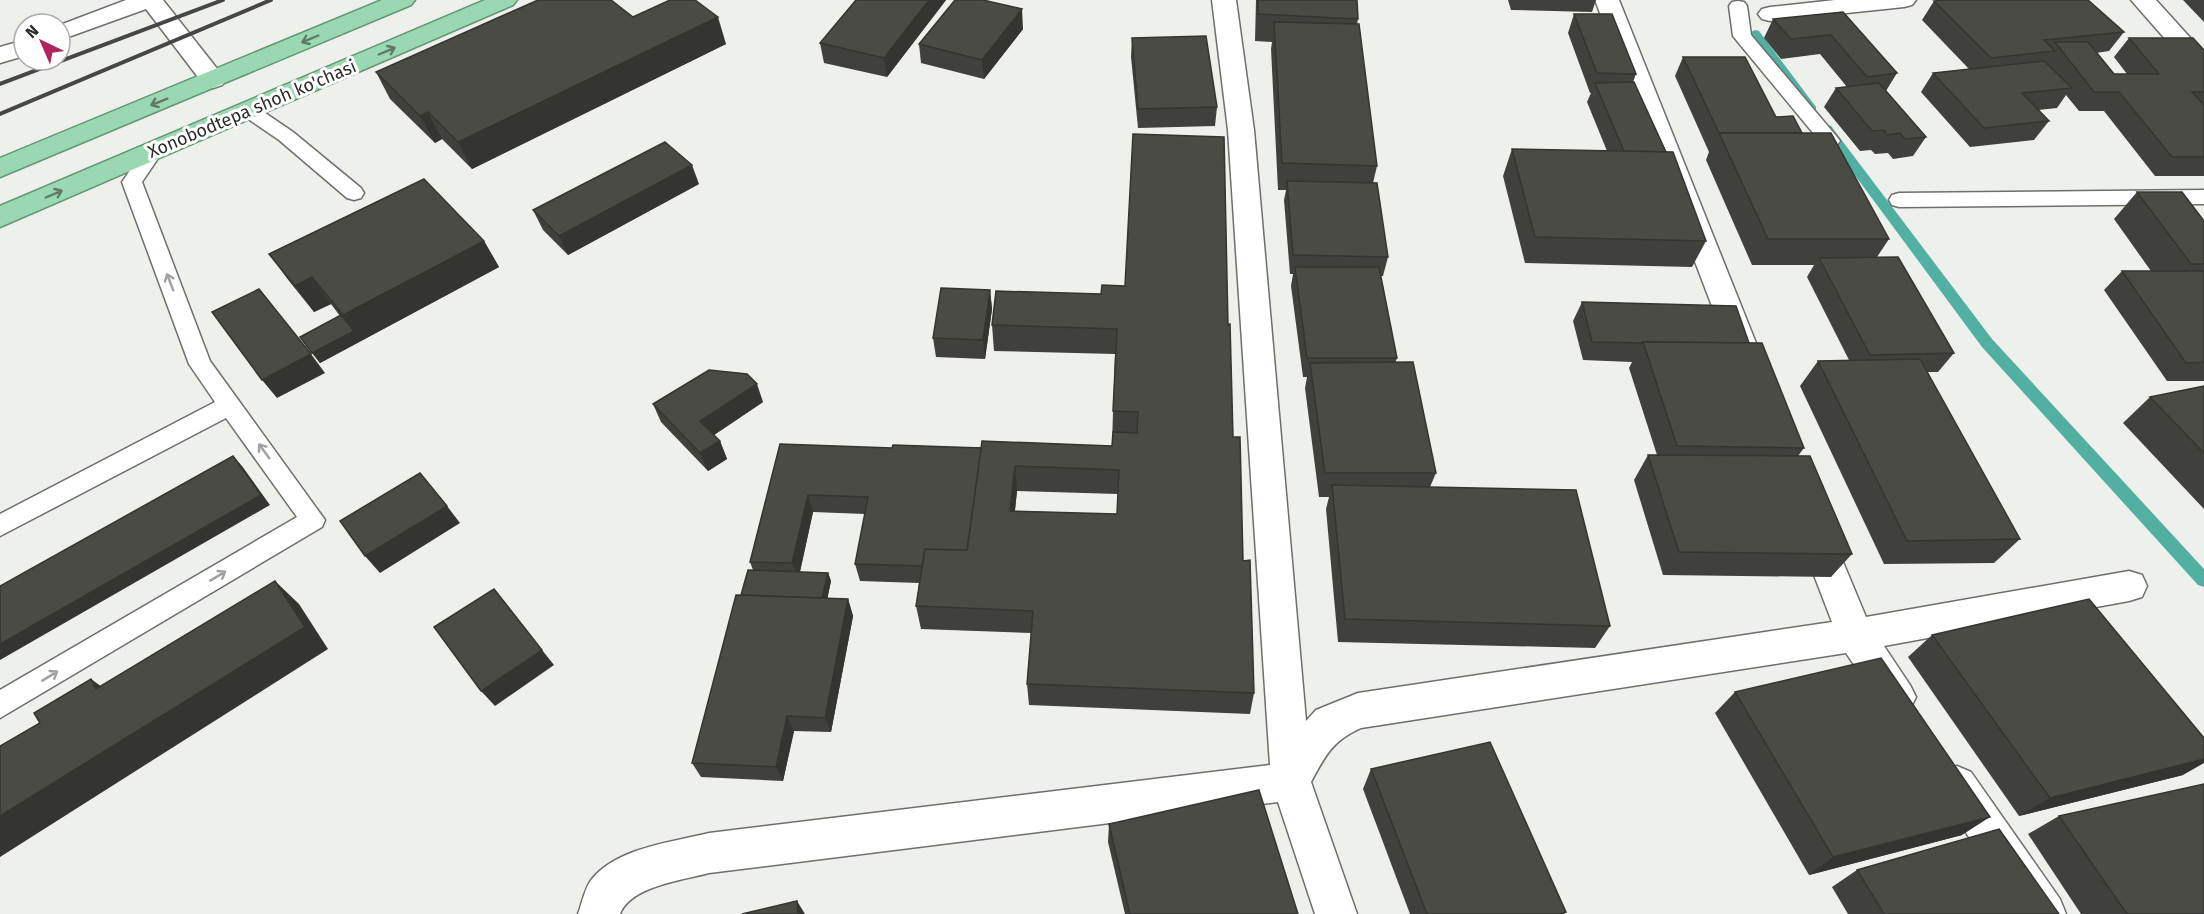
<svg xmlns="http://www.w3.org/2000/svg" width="2204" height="914" font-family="'Fira Sans',sans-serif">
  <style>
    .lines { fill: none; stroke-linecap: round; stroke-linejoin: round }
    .stream { fill: #51b0a2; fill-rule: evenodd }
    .service-casing { stroke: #6c6f6a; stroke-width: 3 }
    .minor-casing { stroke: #6c6f6a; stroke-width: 3 }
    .trunk-casing { stroke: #639677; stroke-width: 3 }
    .service { fill: #fff; fill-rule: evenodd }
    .minor { fill: #fff; fill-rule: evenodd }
    .trunk { fill: #9ad8b3; fill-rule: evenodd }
    .rail { stroke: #464745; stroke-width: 4 }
    .wall { fill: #40403c; fill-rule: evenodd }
    .shaded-wall { fill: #343431 }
    .building { fill: #4b4b46; stroke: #343431; stroke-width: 1.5; fill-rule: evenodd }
    .oneway { stroke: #5e7a68 }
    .oneway2 { stroke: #a0a0a0 }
    .labels { text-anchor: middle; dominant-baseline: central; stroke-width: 6; stroke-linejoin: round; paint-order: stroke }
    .far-street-label { font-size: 18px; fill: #2c2d2b; stroke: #fff }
  </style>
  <rect width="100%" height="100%" fill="#edf0eb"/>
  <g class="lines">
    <!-- stream -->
    <g class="stream">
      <polygon points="1755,30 1759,31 1816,107 1816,113 1808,113 1749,33"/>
      <polygon points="1827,125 1831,126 1992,339 2204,569 2204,587 2198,585 1982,347 1823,132 1823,126"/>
    </g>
    <defs>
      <g id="service">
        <polygon points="1738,1 1744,2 1747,6 1751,35 1837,137 1840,141 1837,145 1830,147 1823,145 1733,36 1729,6 1732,2"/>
        <polygon points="248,104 255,106 293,132 361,188 364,193 361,198 354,200 347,198 279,140 241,114 239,110 241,106"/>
        <polygon points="153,145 160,147 163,151 142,182 210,361 325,520 322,527 0,718 0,690 297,517 226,418 0,536 0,514 215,402 189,364 122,182 146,147"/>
        <polygon points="2204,190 2204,204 1899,207 1892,205 1889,200 1892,195 1899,193"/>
      </g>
      <g id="minor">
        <polygon points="126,0 163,0 222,75 226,80 222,85 213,88 204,85 146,9 60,40 60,25"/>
        <path d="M1212,0H1236L1254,130L1306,721L1316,710L1358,693L1832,622L1799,536L1804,526L1816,522L1828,526L1866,617L2129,571L2142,575L2147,586L2142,597L2129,601L1884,646L1910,685L1916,697L1910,709L1897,714L1884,709L1846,653L1361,728C1332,741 1325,756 1311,782L1357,914H1315L1278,802L709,873C684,880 630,886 620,914H578C582,903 585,887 592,879C617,848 672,842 709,833L1270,765L1228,130Z"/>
        <polygon points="1595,0 1619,0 1758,348 1754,356 1743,359 1732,356 1728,348"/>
        <polygon points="1835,0 1916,0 1912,5 1904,7 1770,21 1762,19 1758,14 1762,9 1770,7"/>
        <polygon points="2131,0 2156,0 2204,53 2204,76 2195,73"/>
        <polygon points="24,40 24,56 0,63 0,47"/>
        <polygon points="1957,766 1971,772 2060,899 2066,914 2020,914 1943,798 1937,785 1943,772"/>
      </g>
      <g id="trunk">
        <polygon points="382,0 415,0 411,5 0,177 0,158"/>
        <polygon points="485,0 517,0 513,5 0,227 0,206"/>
      </g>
    </defs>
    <!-- service casing -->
    <use href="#service" class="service-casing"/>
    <!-- minor casing -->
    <use href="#minor" class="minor-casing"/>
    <!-- trunk casing -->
    <use href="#trunk" class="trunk-casing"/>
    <!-- service -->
    <use href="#service" class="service"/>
    <!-- minor -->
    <use href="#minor" class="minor"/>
    <!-- trunk -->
    <use href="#trunk" class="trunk"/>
    <!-- rail -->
    <g class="rail">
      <polyline points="0,84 223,0"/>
      <polyline points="0,114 271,0"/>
    </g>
  </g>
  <!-- wall -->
  <g class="wall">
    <polygon points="946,0 887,77 824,63 820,43"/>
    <polygon points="1256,0 1357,0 1358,19 1357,24 1377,166 1373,183 1388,257 1383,276 1381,276 1397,358 1395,363 1436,473 1430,487 1610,626 1595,648 1338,642 1326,509 1329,497 1319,497 1305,388 1307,377 1303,377 1291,286 1293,274 1290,274 1284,200 1286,190 1278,190 1271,49 1272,42 1255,41"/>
    <polygon points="1508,0 1596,0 1592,12 1511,10"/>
    <polygon points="2183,0 2204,0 2204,22"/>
    <polygon points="1934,1 2124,32 2109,51 2096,53 2114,74 2127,74 2114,57 2129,38 2204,50 2204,176 2155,176 2104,111 2079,111 2066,95 2057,108 2038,110 2049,121 2034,140 1970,147 1921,92 1933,73 1969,69 1922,20"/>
    <polygon points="1843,12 1897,73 1886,91 1926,137 1913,156 1893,159 1888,153 1875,154 1871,150 1860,151 1824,107 1836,88 1847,87 1820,54 1781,59 1764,38 1773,19"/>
    <polygon points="1574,14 1636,74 1633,82 1706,241 1692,267 1525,263 1503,176 1512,149 1607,151 1587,102 1591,93 1590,93 1568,33"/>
    <polygon points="633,17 726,44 472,169 442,139 435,143 390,99 376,72"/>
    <polygon points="1023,29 984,79 921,63 919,44"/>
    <polygon points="1132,38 1217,107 1215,126 1138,128 1131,57"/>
    <polygon points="1683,57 1802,133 1889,239 1877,257 1954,353 1938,372 1927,372 2020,539 1994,563 1884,564 1800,386 1818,361 1849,360 1807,277 1814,265 1752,265 1706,160 1709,152 1675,76"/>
    <polygon points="699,184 568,255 543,230 533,210"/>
    <polygon points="2137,192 2204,221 2204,381 2167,381 2104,290 2122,271 2151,271 2114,219"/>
    <polygon points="484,241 499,267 320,363 300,337 340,316 331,304 314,312 289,281 269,254"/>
    <polygon points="990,290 992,309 985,359 936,357 933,338"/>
    <polygon points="1582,302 1749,343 1804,448 1798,456 1852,554 1831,577 1663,575 1634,480 1648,455 1657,455 1629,368 1632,362 1583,360 1573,321"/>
    <path d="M992,325H1228L1233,437L1254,693L1250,714L1029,705L1027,684L1031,633L921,629L916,606L919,583L860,581L855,564L865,514L813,512L800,572L828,573L831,581L827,599H848L853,616L831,732L794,731L783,781L701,777L692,763L741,595L753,570L750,562L780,444L892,448L1112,446L1113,411L1115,354L994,351ZM1017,491L1118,494L1117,514L1015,511Z"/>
    <polygon points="2204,386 2204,509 2123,423 2150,397"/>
    <polygon points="763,402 714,435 720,441 727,459 708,471 661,422 653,404"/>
    <polygon points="1932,635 2183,775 2019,816 1908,657"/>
    <polygon points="1735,692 1962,835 1809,875 1715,713"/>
    <polygon points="1371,769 1565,914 1410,914 1363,789"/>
    <polygon points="2059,816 2204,914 2081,914 2028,834"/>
    <polygon points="1109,824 1298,914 1125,914 1108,842"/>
    <polygon points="1857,870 2059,914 1848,914 1832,887"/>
  </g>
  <!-- shaded-wall -->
  <g class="shaded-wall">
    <polygon points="929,0 946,0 887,77 884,58"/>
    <polygon points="1022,9 1023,29 984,79 982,60"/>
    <polygon points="718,17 726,44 472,169 458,142"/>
    <polygon points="428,112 442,139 435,143 420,116"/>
    <polygon points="692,165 699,184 568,255 559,236"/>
    <polygon points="484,241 499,267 320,363 312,353 354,331 343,315"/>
    <polygon points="312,277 331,304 314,312 295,286"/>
    <polygon points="990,290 992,309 985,359 983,340"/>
    <polygon points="311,354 325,373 277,398 262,380"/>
    <polygon points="757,384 763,402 708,439 700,421"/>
    <polygon points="720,441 727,459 708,471 700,453"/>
    <polygon points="233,456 242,466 270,505 0,660 0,644"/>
    <polygon points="1015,466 1017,491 1012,535 1010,511"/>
    <polygon points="808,495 813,512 798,580 792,563"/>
    <polygon points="447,506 460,523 380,573 365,556"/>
    <polygon points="828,573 831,581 824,615 820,606"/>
    <polygon points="275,581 299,604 328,649 0,857 0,816"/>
    <polygon points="848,599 853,616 831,732 825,718"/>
    <polygon points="542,650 554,665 495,706 481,691"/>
    <polygon points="91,679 121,701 96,689"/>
    <polygon points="787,716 794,731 783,781 776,767"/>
    <polygon points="2204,759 2204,763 2183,775 2019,816 2050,798"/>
    <polygon points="1990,817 1962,835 1809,875 1833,857"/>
    <polygon points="797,901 805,914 798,914"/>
  </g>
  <!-- building -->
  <g class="building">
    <polygon points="538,0 611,0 633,17 670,0 695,0 718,17 458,142 428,112 420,116 376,72"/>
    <polygon points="856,0 929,0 884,58 820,43"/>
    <polygon points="955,0 983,0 1022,9 982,60 919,44"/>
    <polygon points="1258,0 1357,0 1358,19 1258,14"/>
    <polygon points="1943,0 2088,0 2124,32 2044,40 2055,51 1991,58 1934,1"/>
    <polygon points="1843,12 1897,73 1867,77 1831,35 1791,39 1773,19"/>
    <polygon points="1574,14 1612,14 1636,74 1597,73"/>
    <polygon points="1274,22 1359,24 1377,166 1282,163"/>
    <polygon points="1206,36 1217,107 1138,109 1132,38"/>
    <polygon points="2129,38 2193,38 2204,50 2204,92 2192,92 2204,105 2204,157 2172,157 2119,92 2094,92 2055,42 2088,42 2114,74 2159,74"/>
    <polygon points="1683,57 1745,57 1776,117 1793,116 1802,133 1719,133"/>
    <polygon points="2044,61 2072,88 2022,93 2049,121 1984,128 1933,73"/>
    <polygon points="1634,82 1666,152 1624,151 1595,83"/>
    <polygon points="1879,83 1926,137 1905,139 1900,133 1887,135 1884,130 1872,131 1836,88"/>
    <polygon points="1719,133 1831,133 1889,239 1768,239"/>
    <path d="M1133,134L1224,137L1228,325L1230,324L1233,437H1240L1243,561L1250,560L1254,693L1027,684L1033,611L916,606L925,549L967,550L982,441L1112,446L1113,432L1137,433L1138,412L1113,411L1117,329L992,325L996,291L1101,294L1102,285L1125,286ZM1015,466L1119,470L1117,514L1010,511Z"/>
    <polygon points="665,142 692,165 559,236 533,210"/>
    <polygon points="1512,149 1673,152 1706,241 1535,237"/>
    <polygon points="424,179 484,241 343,315 312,277 295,286 269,254"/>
    <polygon points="1287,181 1377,183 1388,257 1293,255"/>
    <polygon points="2137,192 2182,192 2204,221 2204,264 2191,264"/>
    <polygon points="1898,257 1954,353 1870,355 1819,258"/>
    <polygon points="1295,267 1379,267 1397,358 1307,358"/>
    <polygon points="2122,271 2204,271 2204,362 2186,363"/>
    <polygon points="941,288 990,290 983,340 933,338"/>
    <polygon points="259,289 311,354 262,380 212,312"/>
    <polygon points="1582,302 1736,306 1749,343 1643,342 1643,343 1592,342"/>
    <polygon points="341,315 354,331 312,353 300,337"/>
    <polygon points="1643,342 1762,343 1804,448 1677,446"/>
    <polygon points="1920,359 2020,539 1907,541 1818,361"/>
    <polygon points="1413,362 1436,473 1325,473 1310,363"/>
    <polygon points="709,370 747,374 757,384 700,421 720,441 700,453 653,404"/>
    <polygon points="2204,386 2204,453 2150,397"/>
    <polygon points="780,444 892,448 893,445 981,448 967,550 925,549 922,566 855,564 868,497 808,495 792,563 750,562"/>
    <polygon points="1648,455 1810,456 1852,554 1679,552"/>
    <polygon points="233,456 261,495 0,644 0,586"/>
    <polygon points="420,473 447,506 365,556 340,521"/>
    <polygon points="1332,485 1576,490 1610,626 1345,619"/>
    <polygon points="748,570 828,573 822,598 741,595"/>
    <polygon points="275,581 305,627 0,816 0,746 40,723 34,713 91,679 96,689"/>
    <polygon points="494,589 542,650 481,691 434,627"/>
    <polygon points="736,595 848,599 825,718 787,716 776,767 692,763"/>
    <polygon points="2089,599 2204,738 2204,759 2050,798 1932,635"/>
    <polygon points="1881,658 1990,817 1833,857 1735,692"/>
    <polygon points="1490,742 1566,912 1560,914 1427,914 1371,769"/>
    <polygon points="2204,784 2204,914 2127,914 2059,816"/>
    <polygon points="1259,790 1298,914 1130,914 1109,824"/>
    <polygon points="1999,829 2059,914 1884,914 1857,870"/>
    <polygon points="797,901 798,914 742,914"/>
  </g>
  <!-- one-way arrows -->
  <defs><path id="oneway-shaft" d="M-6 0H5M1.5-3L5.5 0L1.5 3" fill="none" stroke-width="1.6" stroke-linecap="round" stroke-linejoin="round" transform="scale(1.5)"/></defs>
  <g class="oneway">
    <use href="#oneway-shaft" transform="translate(310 39) rotate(157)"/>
    <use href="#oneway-shaft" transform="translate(387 51) rotate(-23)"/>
    <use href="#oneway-shaft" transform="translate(159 102) rotate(158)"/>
    <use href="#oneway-shaft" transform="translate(54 194) rotate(-23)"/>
  </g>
  <g class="oneway2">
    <use href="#oneway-shaft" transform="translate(170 282) rotate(-111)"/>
    <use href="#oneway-shaft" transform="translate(264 451) rotate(-126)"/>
    <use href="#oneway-shaft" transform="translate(218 576) rotate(-31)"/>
    <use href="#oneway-shaft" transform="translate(50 676) rotate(-31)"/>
  </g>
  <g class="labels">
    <!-- far-street labels -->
    <g class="far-street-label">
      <text transform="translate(252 109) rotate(-23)">Xonobodtepa shoh ko'chasi</text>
    </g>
  </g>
  <!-- north arrow -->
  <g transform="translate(42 42) rotate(316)"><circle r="28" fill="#ffffff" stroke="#ababaa" stroke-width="1.5"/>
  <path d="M0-4.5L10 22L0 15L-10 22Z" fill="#b1255f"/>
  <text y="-9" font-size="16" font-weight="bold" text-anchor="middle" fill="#2c2d2b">N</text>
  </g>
</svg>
